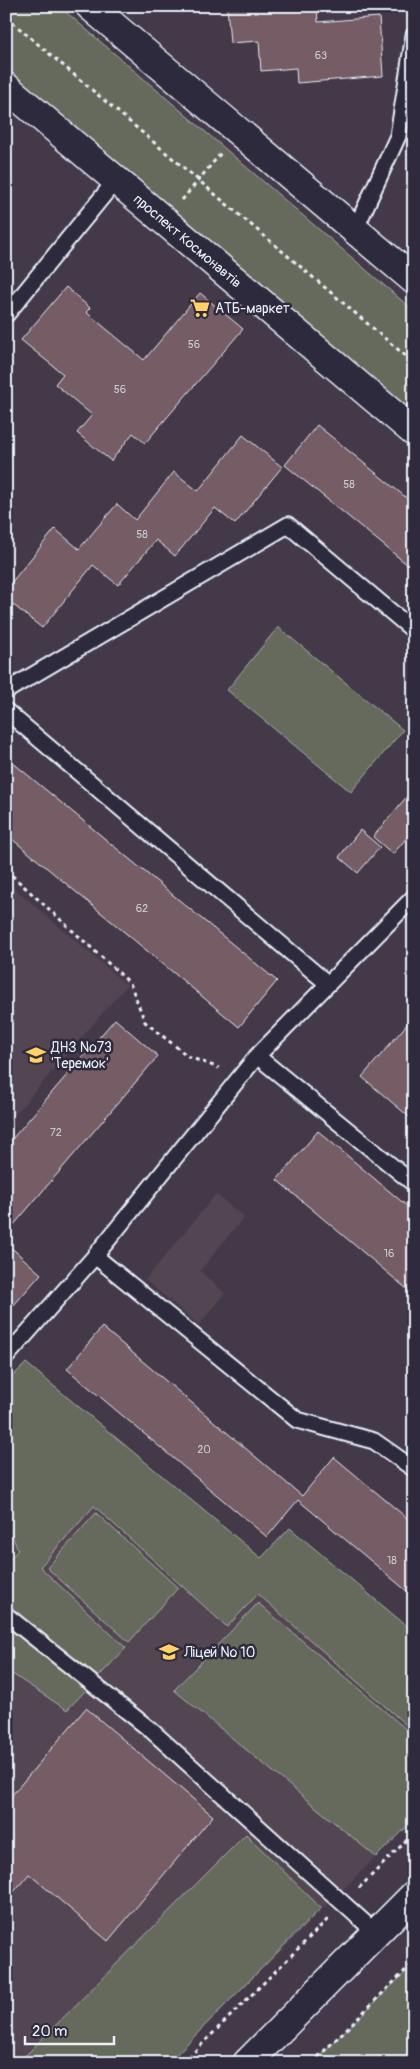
<svg xmlns="http://www.w3.org/2000/svg" width="420" height="2069" font-family="Pangolin,sans-serif">
  <style>
    .built { fill: #524451 }
    .green { fill: #666b5d; stroke: #a7aeaa }
    .building { fill: #745c65; stroke: #e8f1f8 }
    .lines { fill: none; stroke-linecap: round; stroke-linejoin: round }
    .service-casing { stroke: #e8f1f8; stroke-width: 19 }
    .tertiary-casing { stroke: #e8f1f8; stroke-width: 31 }
    .path { stroke: #e8f1f8; stroke-width: 3; stroke-dasharray: 4 4; stroke-linecap: butt }
    .service { stroke: #2f2a3d; stroke-width: 15 }
    .tertiary { stroke: #2f2a3d; stroke-width: 28 }
    .labels { text-anchor: middle; dominant-baseline: central; stroke-width: 5; stroke-linejoin: round; paint-order: stroke }
    .number-label { font-size: 11px; fill: #cbccd3 }
    .street-label { font-size: 14px; fill: #e8f1f8; stroke: #2f2a3d }
    .poi-label { font-size: 14px; fill: #e8f1f8; stroke: #2f2a3d; text-anchor: start }
  </style>
  <rect width="100%" height="100%" fill="#443949"/>
  <filter id="ink" filterUnits="userSpaceOnUse"><feTurbulence type="fractalNoise" baseFrequency=".02" numOctaves="2"/><feDisplacementMap in="SourceGraphic" scale="10" xChannelSelector="R" yChannelSelector="G"/><feConvolveMatrix kernelMatrix="1 2 1 2 8 2 1 2 1" color-interpolation-filters="sRGB"/></filter>
  <g filter="url(#ink)">
    <!-- built -->
    <g class="built">
      <polygon points="6,881 127,985 6,1125"/>
      <polygon points="216,1194 244,1217 200,1271 225,1293 199,1325 145,1280"/>
      <polygon points="6,1376 414,1721 414,1819 168,2063 6,2063"/>
    </g>
    <!-- green -->
    <g class="green">
      <polygon points="6,6 59,6 414,311 414,416 6,69"/>
      <polygon points="278,627 403,730 351,792 227,690"/>
      <polygon points="26,1363 261,1558 290,1528 414,1632 414,1732 258,1594 227,1627 94,1506 40,1567 126,1648 67,1710 6,1670 6,1563 18,1550 6,1521 6,1383"/>
      <polygon points="96,1513 178,1588 129,1642 47,1568"/>
      <polygon points="258,1603 414,1736 414,1820 376,1857 174,1690"/>
      <polygon points="246,1834 321,1908 168,2063 18,2063"/>
      <polygon points="414,1964 414,2063 312,2063"/>
    </g>
    <!-- building -->
    <g class="building">
      <polygon points="227,6 317,6 318,22 379,17 383,76 297,83 296,68 261,71 259,41 230,43"/>
      <polygon points="66,287 90,308 86,312 144,360 200,293 243,329 145,443 133,433 111,461 77,433 92,415 55,384 63,374 21,340"/>
      <polygon points="317,425 414,504 414,570 285,465"/>
      <polygon points="243,435 282,467 235,524 215,508 175,556 156,540 118,585 93,565 42,628 6,599 6,589 55,529 79,549 117,504 135,520 174,472 198,491"/>
      <polygon points="6,757 277,981 239,1027 6,834"/>
      <polygon points="414,788 414,829 393,854 373,837"/>
      <polygon points="360,830 380,847 358,873 339,857"/>
      <polygon points="414,1016 414,1121 362,1077"/>
      <polygon points="115,1019 158,1056 6,1234 6,1146"/>
      <polygon points="318,1131 414,1212 414,1295 277,1180"/>
      <polygon points="6,1243 41,1274 6,1314"/>
      <polygon points="102,1327 302,1496 334,1457 414,1524 414,1597 298,1500 267,1537 67,1369"/>
      <polygon points="86,1708 213,1816 108,1941 29,1874 6,1901 6,1802"/>
    </g>
    <g class="lines">
      <defs>
        <g id="service">
          <polyline points="355,230 398,136 414,35"/>
          <polyline points="6,315 116,180"/>
          <polyline points="6,691 288,525 414,631"/>
          <polyline points="6,711 328,984"/>
          <polyline points="257,1056 414,1184"/>
          <polyline points="95,1256 297,1420 374,1441 414,1469"/>
          <polyline points="6,1357 95,1256 257,1056 414,897"/>
          <polyline points="6,1615 152,1731 376,1933"/>
        </g>
        <g id="tertiary">
          <polyline points="90,6 414,280"/>
          <path id="s1" d="M6,87L414,432"/>
          <polyline points="247,2063 414,1895"/>
        </g>
      </defs>
      <!-- service casing -->
      <use href="#service" class="service-casing"/>
      <!-- tertiary casing -->
      <use href="#tertiary" class="tertiary-casing"/>
      <!-- path -->
      <g class="path">
        <polyline points="6,17 414,363"/>
        <polyline points="182,200 221,153"/>
        <polyline points="6,870 130,983 145,1022 189,1057 219,1068"/>
        <polyline points="359,1888 414,1833"/>
        <polyline points="183,2063 328,1919"/>
        <polyline points="312,2063 414,1962"/>
      </g>
      <!-- service -->
      <use href="#service" class="service"/>
      <!-- tertiary -->
      <use href="#tertiary" class="tertiary"/>
    </g>
  </g>
  <!-- icons -->
  <defs>
    <symbol id="supermarket-bare" viewBox="-9 -9 18 18"><path d="M-6-5.5h2.5l.6 2H6L4.5 2H-2.5L-4.4-4H-6ZM-1.5 3.2a1.3 1.3 0 1 0 .1 0ZM3 3.2a1.3 1.3 0 1 0 .1 0Z" fill="#ffd166" stroke="#2f2a3d" stroke-width="2.5" paint-order="stroke"/></symbol>
    <symbol id="school-bare" viewBox="-9 -9 18 18"><path d="M0-5L7-2L0 1L-7-2ZM-4 1L0 2.5L4 1V4Q0 6-4 4Z" fill="#ffd166" stroke="#2f2a3d" stroke-width="2.5" paint-order="stroke"/></symbol>
  </defs>
  <g fill-rule="evenodd">
    <use href="#supermarket-bare" x="186" y="294" width="28" height="28"/>
    <use href="#school-bare" x="22" y="1041" width="28" height="28"/>
    <use href="#school-bare" x="155" y="1638" width="28" height="28"/>
  </g>
  <g class="labels">
    <!-- number labels -->
    <g class="number-label">
      <text x="321" y="55">63</text>
      <text x="194" y="344">56</text>
      <text x="120" y="389">56</text>
      <text x="349" y="484">58</text>
      <text x="142" y="534">58</text>
      <text x="142" y="908">62</text>
      <text x="56" y="1132">72</text>
      <text x="389" y="1253">16</text>
      <text x="204" y="1449">20</text>
      <text x="392" y="1560">18</text>
    </g>
    <!-- street labels -->
    <g class="street-label">
      <text stroke="none"><textPath href="#s1" startOffset="238">проспект Космонавтів</textPath></text>
    </g>
    <!-- poi labels -->
    <g class="poi-label">
      <text x="215" y="308">АТБ-маркет</text>
      <text x="51" y="1047">ДНЗ №73<tspan x="51" dy="16">'Теремок'</tspan></text>
      <text x="184" y="1652">Ліцей № 10</text>
    </g>
  </g>
  <!-- margin -->
  <rect width="420" height="2069" fill="none" stroke="#2f2a3d" stroke-width="25"/>
  <rect x="12" y="12" width="395" height="2044" fill="none" stroke="#e8f1f8" stroke-width="2" filter="url(#ink)"/>
  <!-- scale -->
  <path d="M25 2036v8h89v-8" fill="none" stroke="#e8f1f8" stroke-width="2.5"/>
  <text x="32" y="2036" font-size="15" fill="#e8f1f8" stroke="#2f2a3d" stroke-width="4" paint-order="stroke">20 m</text>
</svg>
